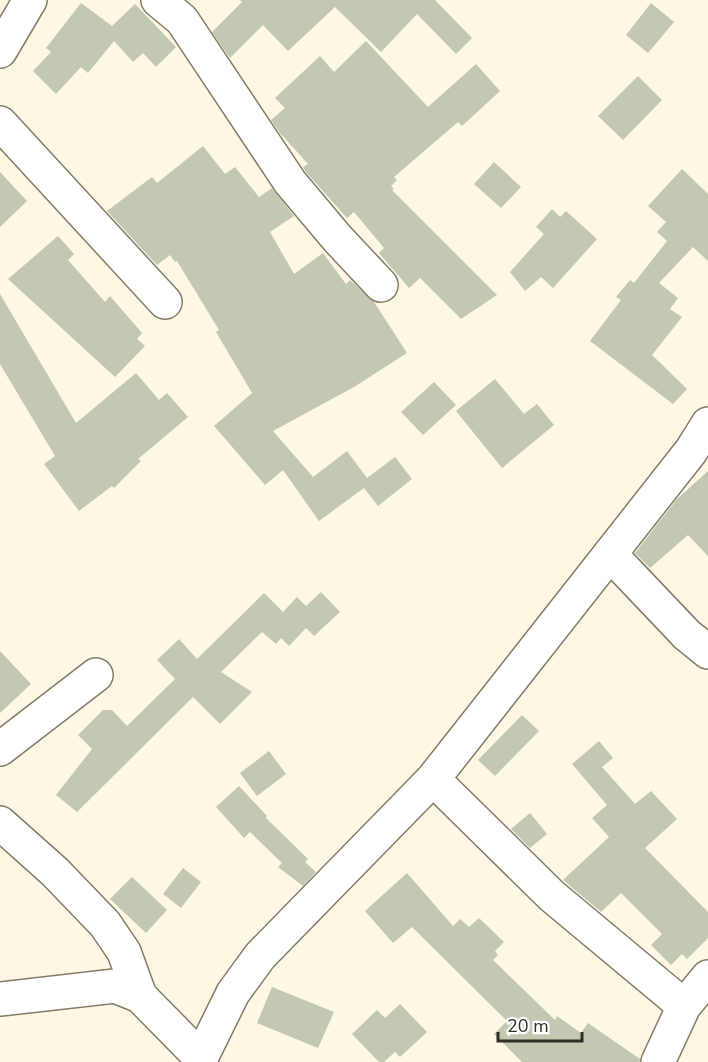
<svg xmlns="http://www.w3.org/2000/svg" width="708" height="1062" font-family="'Nunito Sans',sans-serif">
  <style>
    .building { fill: #c2c8b1 }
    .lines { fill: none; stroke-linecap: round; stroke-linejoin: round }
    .minor-casing { stroke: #847c68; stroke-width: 36 }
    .minor { stroke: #fff; stroke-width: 33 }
  </style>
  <rect width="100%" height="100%" fill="#fef7e4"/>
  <!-- building -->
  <g class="building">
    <polygon points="240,0 435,0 472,38 456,54 417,14 381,52 335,7 288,51 263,25 230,58 212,32 242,2"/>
    <polygon points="81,3 112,26 135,4 176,47 156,67 143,53 133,62 114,41 88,73 81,67 56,94 33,71 51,52 46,48"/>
    <polygon points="651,3 674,22 648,53 626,35"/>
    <polygon points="366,41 428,107 476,64 500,91 462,126 458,122 394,177 397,180 391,186 394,189 392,190 497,295 461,319 420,278 409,288 379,253 384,248 354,212 347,218 305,171 303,167 308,164 280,133 271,120 285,108 275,98 320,56 334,72"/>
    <polygon points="638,76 662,100 623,140 598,116"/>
    <polygon points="203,146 225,174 235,167 259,197 272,188 294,216 270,232 294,274 323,253 346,284 350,280 374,302 407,353 354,387 273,431 313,477 347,451 367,478 395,457 412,479 378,506 364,488 319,521 283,470 265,485 214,426 252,393 216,332 219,330 177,261 175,262 170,255 157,265 107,211 152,177 157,183"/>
    <polygon points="494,162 521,187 501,208 474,184"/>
    <polygon points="682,169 708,194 708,261 693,247 659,283 678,298 670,309 682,317 652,355 687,389 673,404 590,341 621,300 616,297 630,280 634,283 667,241 657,232 666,222 648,206"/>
    <polygon points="0,172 27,201 0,227"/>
    <polygon points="552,209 560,217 566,211 597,239 553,288 541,277 525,291 510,272 544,234 536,227"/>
    <polygon points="58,236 74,254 68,260 105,302 110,296 142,333 137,339 145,346 115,377 8,279"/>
    <polygon points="0,294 76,423 136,373 159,400 167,393 188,417 138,459 141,461 114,488 112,486 79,511 44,464 55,456 0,364"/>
    <polygon points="495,379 524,414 537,404 554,425 502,468 456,411"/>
    <polygon points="434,382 456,405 423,435 401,412"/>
    <polygon points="708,471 708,556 688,535 650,568 635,553 677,499"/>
    <polygon points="321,592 340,612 314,636 306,628 289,646 281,638 276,644 262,632 221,672 252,692 220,724 193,697 77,812 56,795 92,749 78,735 103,710 112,710 127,726 175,679 157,660 179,639 197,659 264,593 283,612 297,597 306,606"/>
    <polygon points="0,651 31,684 0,713"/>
    <polygon points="522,715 539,731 495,776 478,760"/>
    <polygon points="599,741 613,758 602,767 635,804 651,791 677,819 645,848 708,912 708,938 687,959 682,954 671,965 651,945 662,934 621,893 601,912 563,880 609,837 592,818 607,805 572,764"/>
    <polygon points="269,751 286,774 257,796 240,773"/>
    <polygon points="239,786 267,816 266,818 308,859 305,862 316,872 303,886 278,867 282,863 250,832 244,838 216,807"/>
    <polygon points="530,813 547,834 530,848 511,829"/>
    <polygon points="183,868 201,882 181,908 163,894"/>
    <polygon points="407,873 453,926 460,919 469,927 479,918 504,942 495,951 498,955 493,960 555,1020 557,1016 581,1033 588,1023 640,1059 640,1062 522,1062 494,1034 507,1021 412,927 393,943 365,911"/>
    <polygon points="132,877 167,910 146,933 110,899"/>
    <polygon points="272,987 334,1012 318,1048 257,1023"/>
    <polygon points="400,1004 427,1032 400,1057 395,1052 384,1062 379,1062 352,1034 377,1010 385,1018"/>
  </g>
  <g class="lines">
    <defs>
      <g id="minor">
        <polyline points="158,0 182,20 290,182 337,238 381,285"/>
        <polyline points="0,51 30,0"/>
        <polyline points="0,123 165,302"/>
        <polyline points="610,554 687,635 708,652"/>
        <polyline points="0,749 96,675"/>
        <polyline points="433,779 552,896 684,1006"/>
        <polyline points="0,823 55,872 105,924 124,952 140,996"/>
        <polyline points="0,999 115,986 140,996 201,1058"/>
        <polyline points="201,1062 201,1058 233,993 260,956 433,779 691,451 708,424"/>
        <polyline points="658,1062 684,1006 708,977"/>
      </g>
    </defs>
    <!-- minor casing -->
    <use href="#minor" class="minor-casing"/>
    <!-- minor -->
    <use href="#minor" class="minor"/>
  </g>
  <!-- scale -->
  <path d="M498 1032v9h84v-9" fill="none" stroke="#302d24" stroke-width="3"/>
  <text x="507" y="1032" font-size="18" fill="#302d24" stroke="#ffffff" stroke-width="4.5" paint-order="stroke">20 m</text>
</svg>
